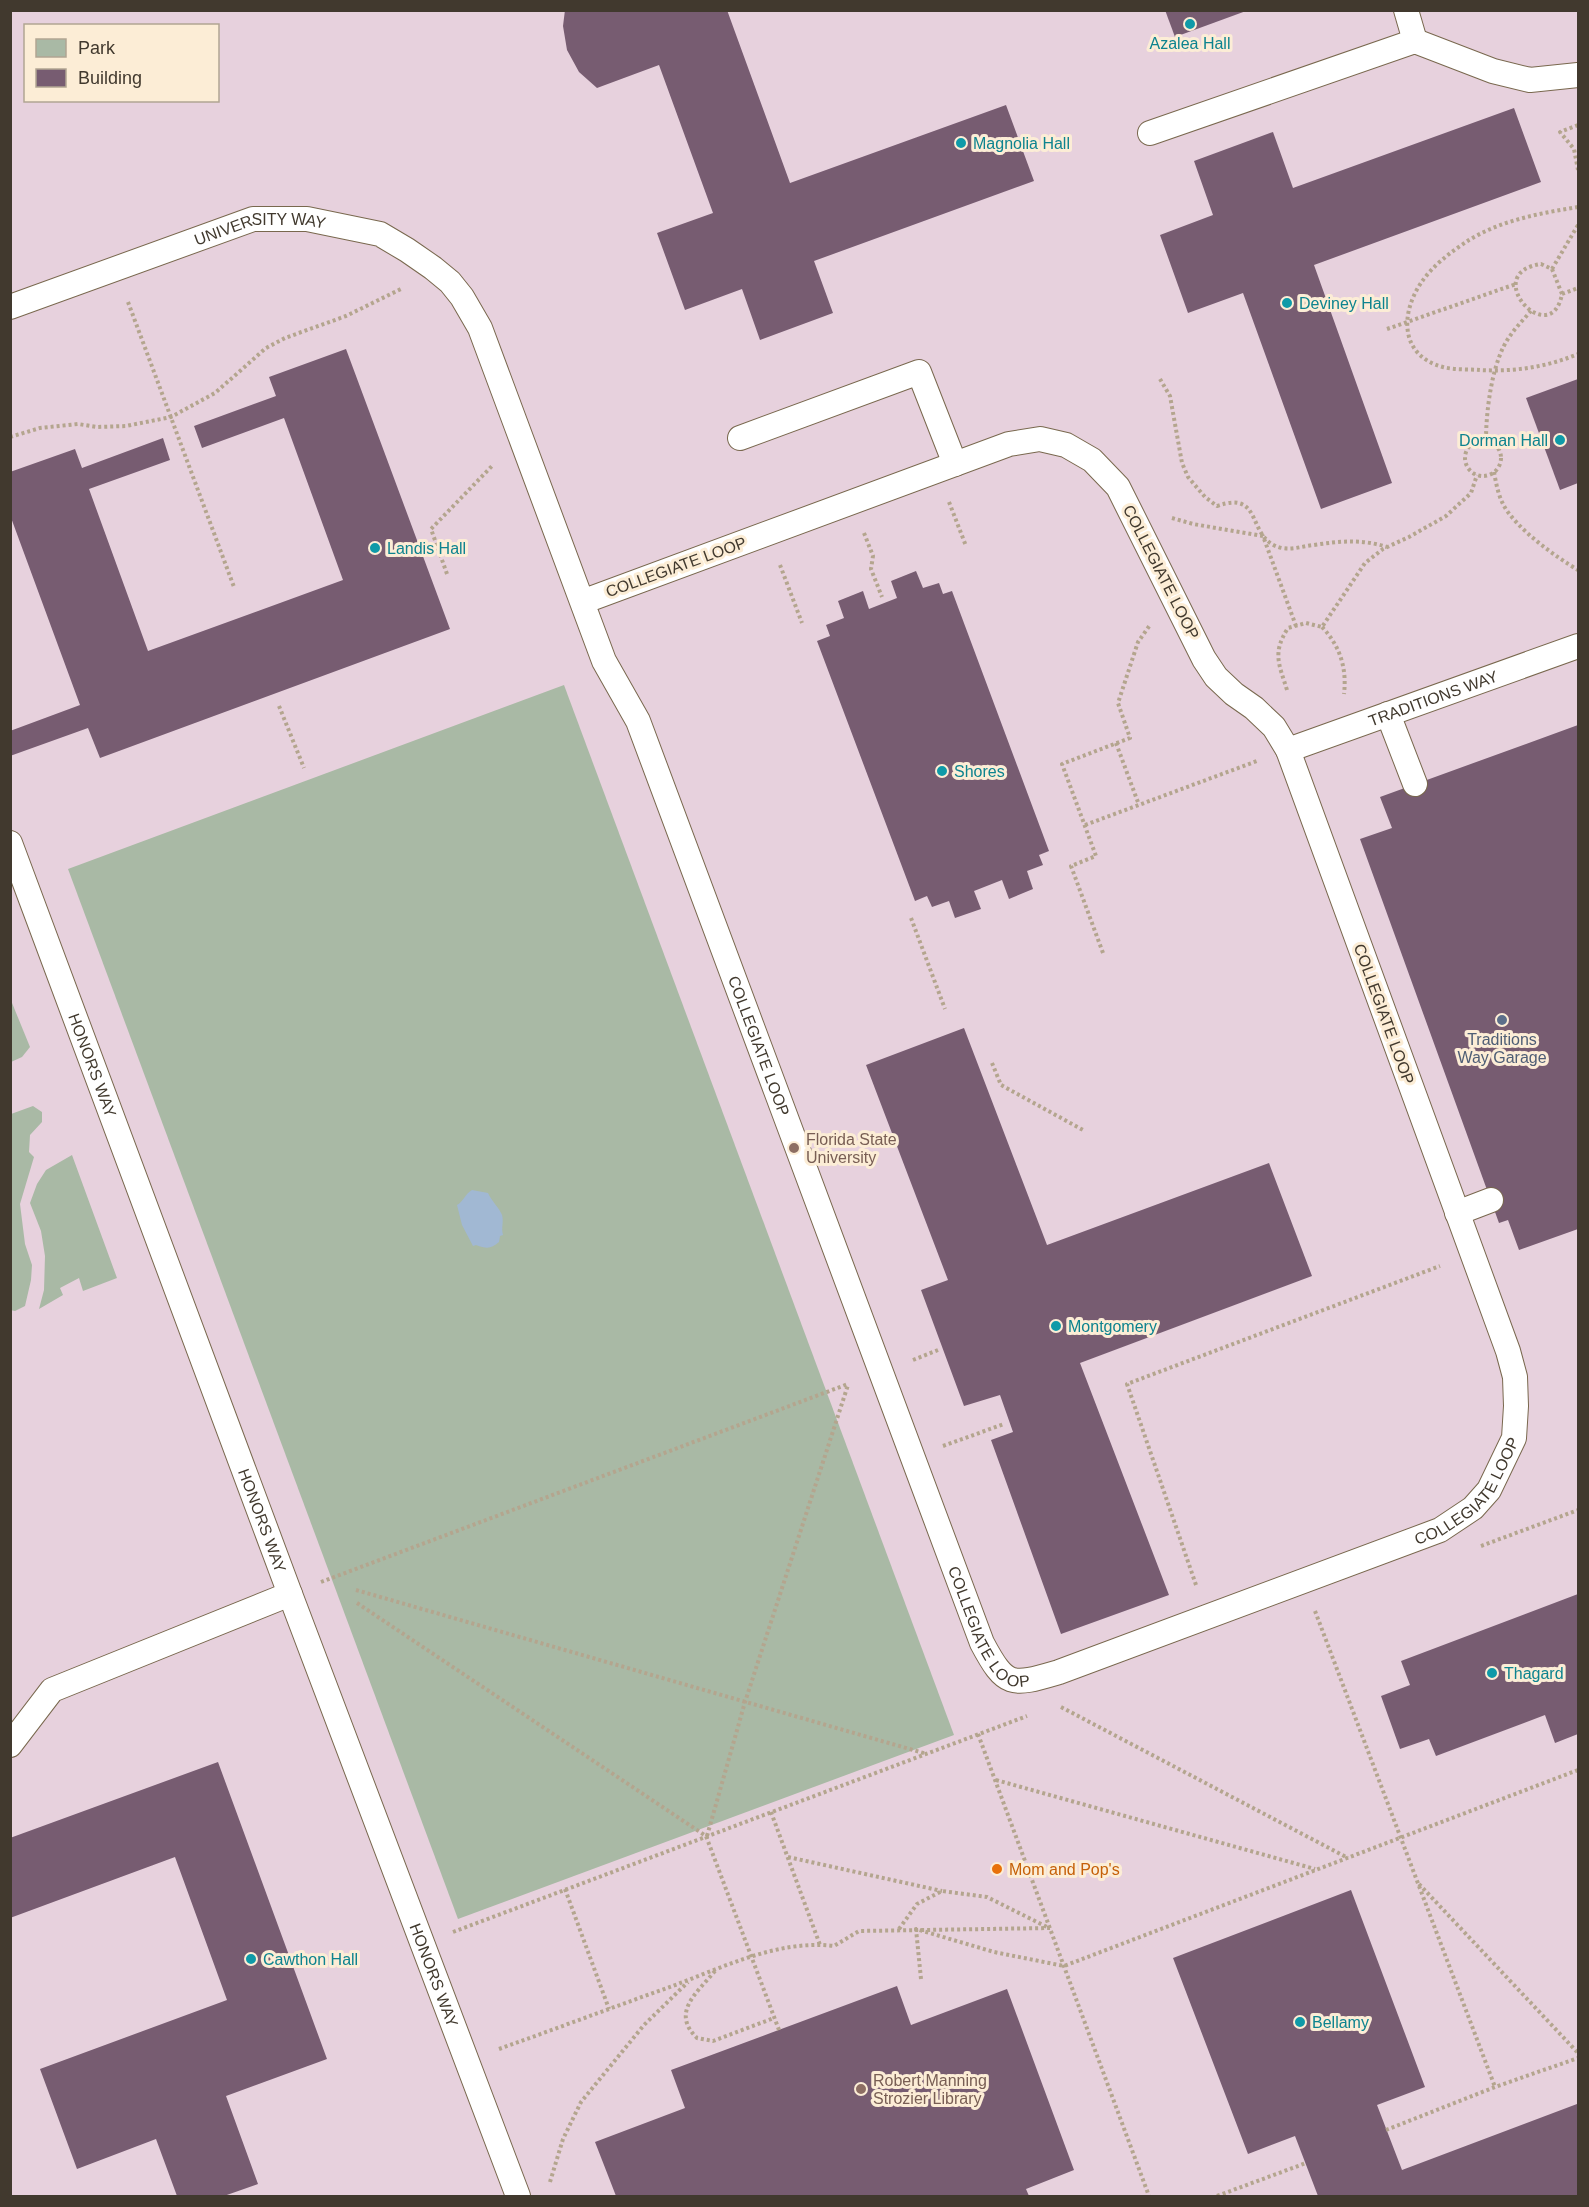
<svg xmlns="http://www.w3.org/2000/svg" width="1589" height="2207" font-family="Arial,sans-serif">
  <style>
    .education { fill: #e7d1dd; fill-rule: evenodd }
    .green { fill: #a9b9a5 }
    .water { fill: #a1b8d3 }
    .building { fill: #775c71 }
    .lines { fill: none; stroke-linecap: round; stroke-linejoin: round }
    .lane-casing { stroke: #79684e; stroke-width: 26 }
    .path { stroke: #b4a58e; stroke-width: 4; stroke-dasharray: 3 3; stroke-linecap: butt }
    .lane { stroke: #fff; stroke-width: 24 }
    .culture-dot { fill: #0f9aa8; stroke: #fcedd6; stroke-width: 2 }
    .service-dot { fill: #5c6f8a; stroke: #fcedd6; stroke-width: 2 }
    .education-dot { fill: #8d6e63; stroke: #fcedd6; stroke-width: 2 }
    .food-dot { fill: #e8710a; stroke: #fcedd6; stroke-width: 2 }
    .labels { text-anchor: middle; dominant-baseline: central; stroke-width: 6; stroke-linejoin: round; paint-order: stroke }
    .culture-label { font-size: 16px; fill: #0d838f; stroke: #fcedd6; text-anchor: start }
    .street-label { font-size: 16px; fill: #41392e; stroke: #fcedd6 }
    .service-label { font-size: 16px; fill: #4e5e75; stroke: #fcedd6 }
    .education-label { font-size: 16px; fill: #785e54; stroke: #fcedd6; text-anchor: start }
    .food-label { font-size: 16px; fill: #c56008; stroke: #fcedd6; text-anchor: start }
  </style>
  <rect width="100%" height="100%" fill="#f2dfc2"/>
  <!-- education -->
  <path class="education" d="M11,11H1578V2196H11ZM26,26H218V100H26Z"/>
  <!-- green -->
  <g class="green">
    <polygon points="564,685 954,1735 458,1919 68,869"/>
    <polygon points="10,998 30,1047 22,1057 11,1062"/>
    <polygon points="33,1106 42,1112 42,1122 30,1135 29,1152 34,1157 20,1204 25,1244 32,1265 31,1280 25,1306 15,1311 10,1310 11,1114"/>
    <polygon points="72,1155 117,1278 83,1291 79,1278 60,1288 63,1295 39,1309 44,1290 45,1256 41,1231 30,1203 37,1184 46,1170"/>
  </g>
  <!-- water -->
  <path class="water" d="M472,1190L488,1193C492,1202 499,1207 502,1215C504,1222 501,1227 503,1235L500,1236L499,1242C491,1249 487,1249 476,1245L473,1246L462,1225L457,1205C463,1202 465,1194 472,1190Z"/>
  <!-- building -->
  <g class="building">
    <polygon points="565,10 727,10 790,183 1006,105 1034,181 814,261 833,313 760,340 742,289 685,310 657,233 713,213 659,65 597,88 579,72 567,50 563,26"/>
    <polygon points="1165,10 1246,10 1246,11 1175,37"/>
    <polygon points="1514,108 1541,182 1314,265 1392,483 1321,509 1243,293 1188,313 1160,235 1213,215 1194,161 1273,132 1293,188"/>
    <polygon points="346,349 450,629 100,758 88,728 10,756 10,731 80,705 10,515 10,472 75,449 82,468 163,438 170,460 89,489 148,651 343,580 284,418 202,448 194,426 276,396 269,377"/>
    <polygon points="1578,379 1578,483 1560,490 1526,398"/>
    <polygon points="916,571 923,588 939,583 943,594 952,591 1049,851 1039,855 1043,865 1027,871 1033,889 1009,899 1002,880 974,891 981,909 955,918 949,901 932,907 927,896 915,901 817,641 830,636 826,625 844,618 838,601 863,591 869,609 897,598 891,581"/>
    <polygon points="1578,725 1578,1229 1519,1250 1508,1220 1499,1223 1360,839 1392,828 1380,797"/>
    <polygon points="964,1028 1047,1245 1269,1163 1312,1276 1080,1363 1169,1595 1061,1634 991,1440 1013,1432 1000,1395 964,1406 921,1290 948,1280 866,1065"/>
    <polygon points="1578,1594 1578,1734 1555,1743 1545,1715 1436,1756 1429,1739 1400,1749 1381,1696 1410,1685 1401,1661"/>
    <polygon points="218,1762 327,2059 226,2096 258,2184 224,2196 177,2196 156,2139 77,2169 40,2069 227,2000 175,1857 10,1918 10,1838"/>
    <polygon points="1351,1890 1425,2087 1377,2105 1402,2170 1577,2104 1578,2196 1318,2196 1295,2136 1248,2154 1173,1958"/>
    <polygon points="897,1986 911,2025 1007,1989 1074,2170 1026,2189 1029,2196 616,2196 595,2142 685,2108 671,2070"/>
  </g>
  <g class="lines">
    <defs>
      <g id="lane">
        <polyline points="1406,10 1415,41"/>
        <polyline points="1150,133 1415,41 1493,71 1530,80 1578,75"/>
        <path id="s1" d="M10,307L253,219H307L380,234L407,250L433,268L450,282L462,297L480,328L604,661L638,721L982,1643C1006,1688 1011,1686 1059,1672L1440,1530L1473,1508L1489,1490L1514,1438L1516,1406L1515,1377L1508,1351L1288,750L1274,727L1254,708L1234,694L1216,677L1204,659L1118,487L1092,460L1066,445L1040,439L1009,444L582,602"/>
        <polyline points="740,438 919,372 955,464"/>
        <polyline points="1388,714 1415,784"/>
        <path id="s2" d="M1288,750L1578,646"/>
        <path id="s3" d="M10,843L290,1594L518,2196"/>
        <polyline points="1457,1213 1491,1200"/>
        <polyline points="10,1745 52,1690 290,1594"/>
      </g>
    </defs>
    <!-- lane casing -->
    <use href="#lane" class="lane-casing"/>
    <!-- path -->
    <g class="path">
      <polyline points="1578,125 1560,132 1574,149 1578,170"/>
      <path d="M1578,207C1541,213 1502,220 1469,240C1452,251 1432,266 1421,283C1400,314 1400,356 1443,367C1454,370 1468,369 1480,370C1514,372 1547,367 1578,354"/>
      <path d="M1541,264L1552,269L1562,294C1551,352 1478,273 1541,264Z"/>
      <polyline points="1552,269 1578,225"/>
      <polyline points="1562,294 1578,288"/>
      <polyline points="128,302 234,587"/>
      <polyline points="1387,329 1516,284"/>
      <path d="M1160,379L1170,396L1182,463L1188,477L1205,497L1217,506C1265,489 1245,540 1282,548C1293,550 1303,546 1314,545C1340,541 1362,539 1387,547"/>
      <polyline points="10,437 40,428 78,424 97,427 126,426 171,417 215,393 266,348 285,338 346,316 403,288"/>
      <path d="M1486,440C1486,411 1492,360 1510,336C1516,327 1524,319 1531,311"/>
      <circle cx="1483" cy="458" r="18"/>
      <path d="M1494,472C1496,483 1498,494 1503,504C1515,528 1556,557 1578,570"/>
      <polyline points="949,502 966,546"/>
      <polyline points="1172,518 1193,524 1263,536 1296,626"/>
      <polyline points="864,533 873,556 871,569 882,597"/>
      <polyline points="780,565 802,623"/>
      <polyline points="447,574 431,529 492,466"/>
      <path d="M1322,627C1340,646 1347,668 1344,694"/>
      <path d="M1287,690C1279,664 1272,653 1288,628L1306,623L1322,627L1365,563L1383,549L1409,537L1446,516L1471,493L1477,475"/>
      <polyline points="279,706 304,768"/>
      <polyline points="1116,743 1139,805"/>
      <polyline points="1085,825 1257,761"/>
      <polyline points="911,918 945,1009"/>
      <polyline points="1103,953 1071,866 1096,856 1062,764 1130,738 1118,703 1138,642 1150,625"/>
      <polyline points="992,1063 1001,1085 1083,1130"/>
      <polyline points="913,1360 938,1350"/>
      <polyline points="943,1446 1004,1424"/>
      <polyline points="1481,1546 1578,1510"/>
      <polyline points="321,1582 848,1384"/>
      <polyline points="1196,1585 1127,1384 1440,1266"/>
      <polyline points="356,1590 927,1754"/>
      <polyline points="357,1603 706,1836 779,2030"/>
      <polyline points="1315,1611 1495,2087"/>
      <polyline points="1061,1707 1348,1858"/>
      <polyline points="978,1734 1149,2196"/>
      <polyline points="996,1780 1315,1869"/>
      <polyline points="771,1812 820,1945"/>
      <polyline points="707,1836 745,1702 848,1385"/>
      <polyline points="788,1857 942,1891"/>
      <polyline points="1419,1884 1578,2053"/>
      <polyline points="565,1889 609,2009"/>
      <polyline points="899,1929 917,1904 942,1891 987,1897 1049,1928"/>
      <polyline points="453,1932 1027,1716"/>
      <path d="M715,1971C698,1992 670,2012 697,2038L713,2041L774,2018"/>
      <polyline points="921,1979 916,1929 994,1952 1064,1966 1578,1770"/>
      <path d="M499,2049C555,2029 611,2008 667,1988C720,1969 777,1939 834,1946L859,1931L1050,1928"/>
      <polyline points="1386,2130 1495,2087 1578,2058"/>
      <polyline points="550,2182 563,2139 581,2102 644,2025 688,1982"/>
      <polyline points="1217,2196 1306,2163"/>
    </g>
    <!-- lane -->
    <use href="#lane" class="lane"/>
  </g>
  <!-- markers -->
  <g class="culture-dot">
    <circle cx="1190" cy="24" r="6"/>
    <circle cx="961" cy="143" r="6"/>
    <circle cx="1287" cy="303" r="6"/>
    <circle cx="1560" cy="440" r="6"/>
    <circle cx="375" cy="548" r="6"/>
    <circle cx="942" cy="771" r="6"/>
    <circle cx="1056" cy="1326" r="6"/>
    <circle cx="1492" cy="1673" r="6"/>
    <circle cx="251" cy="1959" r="6"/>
    <circle cx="1300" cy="2022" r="6"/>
  </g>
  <circle class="service-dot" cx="1502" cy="1020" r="6"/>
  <g class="education-dot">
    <circle cx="794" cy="1148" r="6"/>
    <circle cx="861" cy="2089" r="6"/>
  </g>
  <circle class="food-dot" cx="997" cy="1869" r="6"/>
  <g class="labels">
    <!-- culture labels -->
    <g class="culture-label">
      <text x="1190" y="43" text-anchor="middle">Azalea Hall</text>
      <text x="973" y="143">Magnolia Hall</text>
      <text x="1299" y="303">Deviney Hall</text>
      <text x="1548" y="440" text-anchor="end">Dorman Hall</text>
      <text x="387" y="548">Landis Hall</text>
      <text x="954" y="771">Shores</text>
      <text x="1068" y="1326">Montgomery</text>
      <text x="1504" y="1673">Thagard</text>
      <text x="263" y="1959">Cawthon Hall</text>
      <text x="1312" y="2022">Bellamy</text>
    </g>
    <!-- street labels -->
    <g class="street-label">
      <text stroke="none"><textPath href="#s1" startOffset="264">UNIVERSITY WAY</textPath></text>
      <text transform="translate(676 567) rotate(-20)">COLLEGIATE LOOP</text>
      <text transform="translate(1161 572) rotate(63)">COLLEGIATE LOOP</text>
      <text stroke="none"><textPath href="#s2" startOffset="154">TRADITIONS WAY</textPath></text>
      <text transform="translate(1384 1014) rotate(70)">COLLEGIATE LOOP</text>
      <text stroke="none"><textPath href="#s1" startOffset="1298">COLLEGIATE LOOP</textPath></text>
      <text stroke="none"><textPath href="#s3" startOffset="237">HONORS WAY</textPath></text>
      <text stroke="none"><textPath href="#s1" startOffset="2486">COLLEGIATE LOOP</textPath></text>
      <text stroke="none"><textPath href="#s3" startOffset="723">HONORS WAY</textPath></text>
      <text stroke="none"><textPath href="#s1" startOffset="1928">COLLEGIATE LOOP</textPath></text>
      <text stroke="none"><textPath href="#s3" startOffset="1209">HONORS WAY</textPath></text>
    </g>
    <!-- service labels -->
    <g class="service-label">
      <text x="1502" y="1039">Traditions<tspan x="1502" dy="18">Way Garage</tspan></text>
    </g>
    <!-- education labels -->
    <g class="education-label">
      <text x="806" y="1139">Florida State<tspan x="806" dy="18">University</tspan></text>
      <text x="873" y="2080">Robert Manning<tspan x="873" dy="18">Strozier Library</tspan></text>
    </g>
    <!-- food labels -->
    <g class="food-label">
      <text x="1009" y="1869">Mom and Pop's</text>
    </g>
  </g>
  <!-- border -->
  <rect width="1589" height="2207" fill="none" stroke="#41392e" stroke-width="24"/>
  <!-- legend -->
  <rect x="24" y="24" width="195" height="78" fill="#fcedd6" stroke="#b1a593" stroke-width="1.5"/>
  <rect x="36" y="39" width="30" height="18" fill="#a9b9a5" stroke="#b1a593" stroke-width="1.5"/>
  <text x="78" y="54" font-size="18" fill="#41392e">Park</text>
  <rect x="36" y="69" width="30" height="18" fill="#775c71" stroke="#b1a593" stroke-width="1.5"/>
  <text x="78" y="84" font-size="18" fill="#41392e">Building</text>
</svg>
